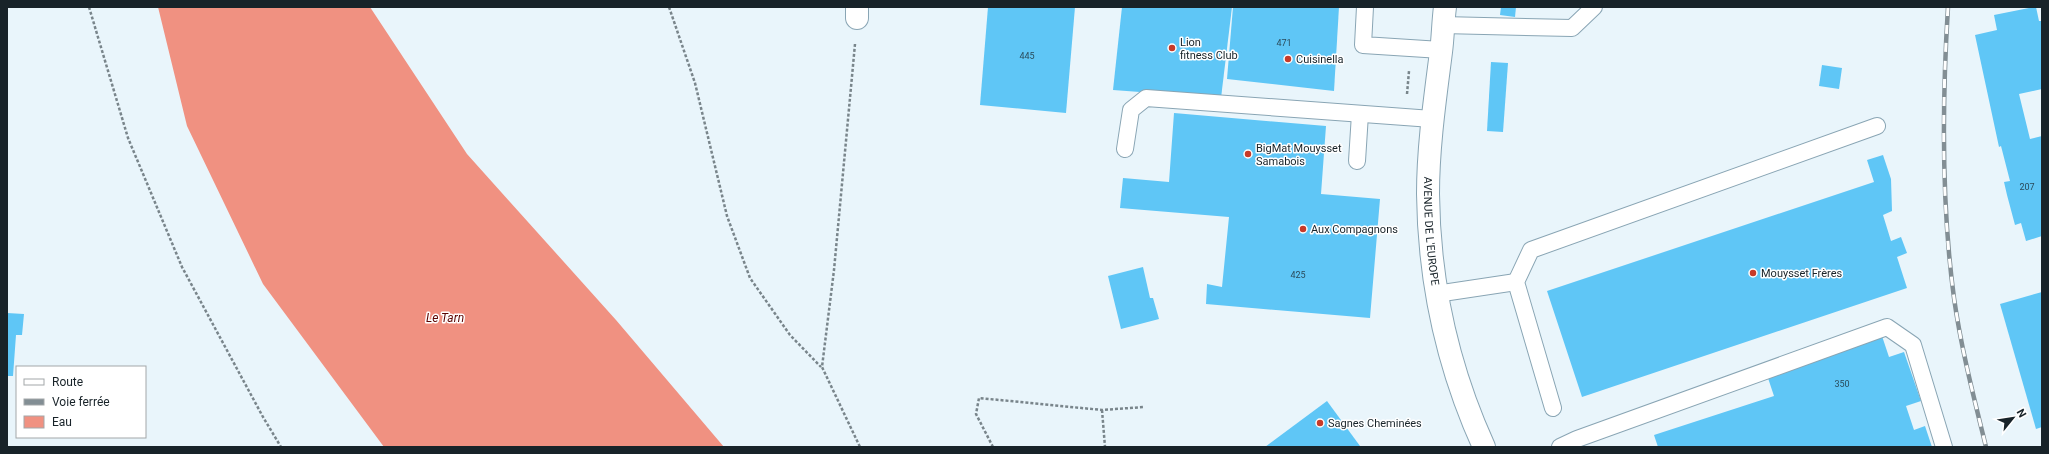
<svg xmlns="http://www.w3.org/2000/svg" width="2049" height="454" font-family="Roboto,sans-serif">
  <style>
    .water { fill: #f09181 }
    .building { fill: #5fc6f6 }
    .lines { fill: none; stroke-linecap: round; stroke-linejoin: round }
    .lane-casing { stroke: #89a5b4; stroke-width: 18 }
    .street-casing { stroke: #89a5b4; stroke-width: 24 }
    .path { stroke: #79858b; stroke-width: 2.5; stroke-dasharray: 3 2; stroke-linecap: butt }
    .lane { stroke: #fff; stroke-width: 16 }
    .street { stroke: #fff; stroke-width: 22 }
    .rail-casing { stroke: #828e94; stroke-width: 4.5 }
    .rail { stroke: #fff; stroke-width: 3; stroke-dasharray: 9; stroke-linecap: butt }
    .poi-dot { fill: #c73a29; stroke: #fff; stroke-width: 1.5 }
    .labels { text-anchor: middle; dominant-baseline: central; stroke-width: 3; stroke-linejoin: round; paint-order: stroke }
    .number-label { font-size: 9px; fill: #2a4c5c }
    .poi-label { font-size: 11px; fill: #182329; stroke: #fff; text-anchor: start }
    .street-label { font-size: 11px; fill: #182329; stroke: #fff }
    .water-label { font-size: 12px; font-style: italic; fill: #5a0300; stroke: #fff }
  </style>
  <rect width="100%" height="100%" fill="#e9f5fb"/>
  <!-- water -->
  <polygon class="water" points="158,7 370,7 467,154 616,320 724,447 384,447 263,284 187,126"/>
  <!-- building -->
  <g class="building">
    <polygon points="988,7 1075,7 1066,113 980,105"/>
    <polygon points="1122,7 1232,7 1221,98 1113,90"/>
    <polygon points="1233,7 1339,7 1334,91 1227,79"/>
    <polygon points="1501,7 1516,7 1515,17 1500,15"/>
    <polygon points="2034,7 2036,7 2039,21 2042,21 2042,89 2019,94 2030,139 2042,136 2042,236 2026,241 2021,223 2015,225 2007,195 2004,182 2010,181 2001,146 1999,147 1975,35 1997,30 1994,15"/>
    <polygon points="1491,62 1508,63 1503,132 1487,131"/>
    <polygon points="1822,65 1842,68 1839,89 1819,86"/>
    <polygon points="1174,113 1326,126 1321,194 1380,199 1370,318 1206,304 1207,284 1222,287 1229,217 1120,208 1123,178 1169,182"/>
    <polygon points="1883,155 1891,179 1892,211 1883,215 1891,241 1901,237 1907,253 1897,257 1907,288 1582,397 1547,291 1874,182 1867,160"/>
    <polygon points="1143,267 1150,298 1153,298 1159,319 1121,329 1108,276"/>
    <polygon points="2042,292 2042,427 2036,429 2000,304"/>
    <polygon points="7,313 24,314 22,335 16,335 13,376 7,376"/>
    <polygon points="1881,333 1889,357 1904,352 1921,401 1906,406 1914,430 1925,426 1932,447 1658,447 1654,435 1774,396 1766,372"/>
    <polygon points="1327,401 1360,446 1358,447 1265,447"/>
  </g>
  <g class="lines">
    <defs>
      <g id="lane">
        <polyline points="1365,7 1363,45 1441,50"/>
        <polyline points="1442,25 1572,28 1594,7"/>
        <polyline points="1125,149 1131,110 1146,98 1432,119"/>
        <polyline points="1357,161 1360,114"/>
        <polyline points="1436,294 1516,282"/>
        <polyline points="1553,408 1516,282 1531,250 1877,126"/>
        <polyline points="1560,447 1577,439 1887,327 1913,345 1944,447"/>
      </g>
      <g id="street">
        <path id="s1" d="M1445,7C1443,22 1443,37 1441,52C1435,99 1428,147 1428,194C1429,281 1448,368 1484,447"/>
        <polyline points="857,18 857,7"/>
      </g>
    </defs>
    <!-- lane casing -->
    <use href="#lane" class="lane-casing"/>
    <!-- street casing -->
    <use href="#street" class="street-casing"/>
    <!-- path -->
    <g class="path">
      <polyline points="89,7 128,138 182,267 263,417 281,447"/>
      <polyline points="669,7 695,83 727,216 750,278 790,335 821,367"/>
      <polyline points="855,44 834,270 822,367 860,447"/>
      <polyline points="1407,94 1409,71"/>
      <polyline points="1102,410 1105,447"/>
      <polyline points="993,447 976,414 979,398 1102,410 1144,407"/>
    </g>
    <!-- lane -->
    <use href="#lane" class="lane"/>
    <!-- street -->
    <use href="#street" class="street"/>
    <defs>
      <path id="rail" d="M1948,7C1942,104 1941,202 1954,298C1961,348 1974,398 1986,447"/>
    </defs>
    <!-- rail casing -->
    <use href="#rail" class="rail-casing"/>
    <!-- rail -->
    <use href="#rail" class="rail"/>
  </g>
  <!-- markers -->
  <g class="poi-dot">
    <circle cx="1172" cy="48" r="4"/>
    <circle cx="1288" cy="59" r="4"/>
    <circle cx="1248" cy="154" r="4"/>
    <circle cx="1303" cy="229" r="4"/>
    <circle cx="1753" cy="273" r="4"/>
    <circle cx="1320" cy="423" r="4"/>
  </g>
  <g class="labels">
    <!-- number labels -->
    <g class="number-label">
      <text x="1284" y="43">471</text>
      <text x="1027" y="56">445</text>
      <text x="2027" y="187">207</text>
      <text x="1298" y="275">425</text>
      <text x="1842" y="384">350</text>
    </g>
    <!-- poi labels -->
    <g class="poi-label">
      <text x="1180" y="42">Lion<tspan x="1180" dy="13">fitness Club</tspan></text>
      <text x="1296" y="59">Cuisinella</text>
      <text x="1256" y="148">BigMat Mouysset<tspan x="1256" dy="13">Samabois</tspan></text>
      <text x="1311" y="229">Aux Compagnons</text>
      <text x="1761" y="273">Mouysset Frères</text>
      <text x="1328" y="423">Sagnes Cheminées</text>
    </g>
    <!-- street labels -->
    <g class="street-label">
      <text stroke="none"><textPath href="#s1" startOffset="225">AVENUE DE L'EUROPE</textPath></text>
    </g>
    <!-- water labels -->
    <g class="water-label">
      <text x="445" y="318">Le Tarn</text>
    </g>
  </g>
  <!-- border -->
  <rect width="2049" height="454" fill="none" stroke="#182329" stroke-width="16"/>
  <!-- legend -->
  <rect x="16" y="366" width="130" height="72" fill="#ffffff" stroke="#a3a7a9"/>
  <rect x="24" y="379" width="20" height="6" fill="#ffffff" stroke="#a3a7a9"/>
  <text x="52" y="386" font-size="12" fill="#182329">Route</text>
  <rect x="24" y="399" width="20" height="6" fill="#828e94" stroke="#a3a7a9"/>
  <text x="52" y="406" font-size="12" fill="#182329">Voie ferrée</text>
  <rect x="24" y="416" width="20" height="12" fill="#f09181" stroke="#a3a7a9"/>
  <text x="52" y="426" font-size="12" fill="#182329">Eau</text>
  <!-- north arrow -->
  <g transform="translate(2013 418) rotate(60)" stroke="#ffffff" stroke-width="3" paint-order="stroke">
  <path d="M0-3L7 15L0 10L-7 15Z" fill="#182329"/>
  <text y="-6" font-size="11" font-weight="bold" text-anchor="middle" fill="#182329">N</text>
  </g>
</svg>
